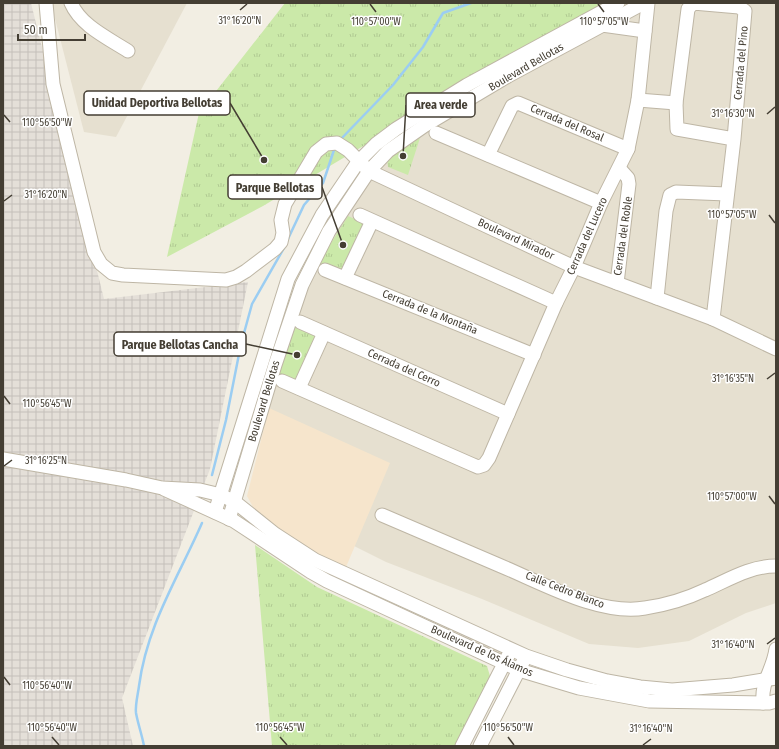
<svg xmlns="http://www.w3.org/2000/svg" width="779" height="749" font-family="'Fira Sans Condensed',sans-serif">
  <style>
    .residential { fill: #e6e0d0 }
    .commercial { fill: #f6e5cc }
    .industrial { fill: url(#industrial-grid) }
    .grass { fill: url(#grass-tufts) }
    .pitch { fill: #cbe9a9 }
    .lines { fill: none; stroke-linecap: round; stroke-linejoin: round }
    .stream { stroke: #9bcdf2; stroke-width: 2.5 }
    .minor-casing { stroke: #beb6a5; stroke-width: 15 }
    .minor { stroke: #fff; stroke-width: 13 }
    .ticks { fill: none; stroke: #443e33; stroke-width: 1.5 }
    .labels { text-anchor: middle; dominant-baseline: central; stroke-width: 3; stroke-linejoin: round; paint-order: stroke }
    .street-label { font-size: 11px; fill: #443e33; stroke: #fff }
    .ticks-label { font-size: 10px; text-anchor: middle; fill: #443e33; stroke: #fff; stroke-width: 3; stroke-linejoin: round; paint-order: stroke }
    .leader { fill: none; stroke: #443e33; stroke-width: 1.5 }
    .callout-dot { fill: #443e33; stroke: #fff; stroke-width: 1.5 }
    .callout { fill: #fff; stroke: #443e33; stroke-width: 1.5 }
    .callout-label { font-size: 12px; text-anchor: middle; font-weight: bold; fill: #443e33 }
  </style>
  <defs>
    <pattern id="industrial-grid" width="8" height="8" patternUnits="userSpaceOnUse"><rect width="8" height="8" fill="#e4dfd8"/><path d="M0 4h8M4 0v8" fill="none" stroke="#c5c0ba"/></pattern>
    <pattern id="grass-tufts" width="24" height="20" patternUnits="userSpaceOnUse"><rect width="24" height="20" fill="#cbe9a9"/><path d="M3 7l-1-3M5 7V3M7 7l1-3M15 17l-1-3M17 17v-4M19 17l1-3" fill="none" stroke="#b0c992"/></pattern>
  </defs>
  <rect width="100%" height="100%" fill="#f2eee3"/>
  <!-- residential -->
  <g class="residential">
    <polygon points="51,3 187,3 116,137 84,132"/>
    <polygon points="656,3 776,3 776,603 746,613 689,641 638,648 589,644 482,599 386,562 352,545 269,408 305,290 338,226 384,159 520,75"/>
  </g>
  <!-- commercial -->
  <polygon class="commercial" points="269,408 390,463 346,567 314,555 268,523 253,507 247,496"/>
  <!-- industrial -->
  <polygon class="industrial" points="3,3 31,3 104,299 248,282 210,469 122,698 133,746 3,746"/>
  <!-- grass -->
  <g class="grass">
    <polygon points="285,3 609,3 467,84 263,206 167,257 199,113"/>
    <polygon points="420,138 408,175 388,167 387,159"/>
    <polygon points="348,216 366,224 342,276 317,265"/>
    <polygon points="294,327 317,335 298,380 278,374"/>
    <polygon points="255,545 317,587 487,666 490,676 455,746 272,746"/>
  </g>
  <!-- pitch -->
  <polygon class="pitch" points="298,337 309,342 299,371 286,367"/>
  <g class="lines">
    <!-- stream -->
    <g class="stream">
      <polyline points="340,140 393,85 423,47 443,13 471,3"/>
      <polyline points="287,241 304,205 323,183 335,147"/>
      <polyline points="212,475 226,420 241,344 252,304 284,248"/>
      <path d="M144,746C142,735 138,724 136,713C135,705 138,694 139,686C147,625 178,578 202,523"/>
    </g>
    <defs>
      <g id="minor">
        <polyline points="46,3 53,84 94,252 101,264 112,273 123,275 226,280 236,277 246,271 275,249 281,242 283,233 281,220 285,204 316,152 326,144 337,143 348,150 369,171 574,267 713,319 776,349"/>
        <path d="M71,3C81,26 108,38 128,51"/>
        <polyline points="602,25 645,31"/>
        <polyline points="638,100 676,103"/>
        <polyline points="436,133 601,203"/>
        <polyline points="488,155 512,106 518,103 628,149"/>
        <polyline points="360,215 556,303"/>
        <polyline points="325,270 534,355"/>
        <polyline points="345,278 372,221"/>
        <polyline points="617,283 629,184 628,178 619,168"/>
        <polyline points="657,298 666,211 670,195 676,192 727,194"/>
        <polyline points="713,319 734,139 745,11 739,7 693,3 688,9 676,103 677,129 734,139"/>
        <polyline points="300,322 508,414"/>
        <polyline points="282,381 471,464 478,467 484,465 489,458 556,303 574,267 601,203 628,149 638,100 648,3"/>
        <polyline points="299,388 324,333"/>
        <polyline points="3,459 126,480 162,488 200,490 221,495 235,502 275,534 315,560 526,656 567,670 607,681 640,687 672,690 733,685 776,678"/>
        <polyline points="164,489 234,521 311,572 327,581 519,670 579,688 649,701 769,703 776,701"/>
        <polyline points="215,512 288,279 322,215 358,162 376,144 396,129 467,85 618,3"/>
        <path d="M382,515C422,532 461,549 501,566C542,583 600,616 645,608C666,605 686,599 705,590C728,580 750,566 776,566"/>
        <polyline points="229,519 275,365 302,285 329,231 369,171 388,151 424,126 508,76 644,3"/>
        <path d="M763,703C761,680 773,671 776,649"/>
        <polyline points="462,746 508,656"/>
        <polyline points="480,746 523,662"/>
      </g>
    </defs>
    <!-- minor casing -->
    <use href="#minor" class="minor-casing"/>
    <!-- minor -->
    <use href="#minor" class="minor"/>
  </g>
  <!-- ticks -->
  <path class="ticks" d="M370,4L376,12M598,4L604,12M240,10L247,4M767,114L775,107M4,115L10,122M4,201L12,195M769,215L775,223M767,379L775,373M4,396L10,404M4,466L12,460M769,496L775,504M767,644L775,638M4,677L10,685M52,737L59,745M280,737L287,745M508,737L514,745M643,745L651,739"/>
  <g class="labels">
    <!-- street labels -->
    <g class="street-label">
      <text transform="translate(741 63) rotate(-85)">Cerrada del Pino</text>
      <text transform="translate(526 67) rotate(-30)">Boulevard Bellotas</text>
      <text transform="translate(567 123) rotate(23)">Cerrada del Rosal</text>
      <text transform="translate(587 236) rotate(-66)">Cerrada del Lucero</text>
      <text transform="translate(623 236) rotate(-82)">Cerrada del Roble</text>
      <text transform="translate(516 239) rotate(25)">Boulevard Mirador</text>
      <text transform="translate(430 312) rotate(22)">Cerrada de la Montaña</text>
      <text transform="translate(404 368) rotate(24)">Cerrada del Cerro</text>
      <text transform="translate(264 401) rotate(-73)">Boulevard Bellotas</text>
      <text transform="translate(565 590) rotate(21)">Calle Cedro Blanco</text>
      <text transform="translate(482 651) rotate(24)">Boulevard de los Álamos</text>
    </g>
  </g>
  <g class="ticks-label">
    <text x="240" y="24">31°16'20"N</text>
    <text x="376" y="25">110°57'00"W</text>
    <text x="604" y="25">110°57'05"W</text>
    <text x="733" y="117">31°16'30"N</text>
    <text x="47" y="126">110°56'50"W</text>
    <text x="46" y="198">31°16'20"N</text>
    <text x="732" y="218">110°57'05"W</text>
    <text x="733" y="382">31°16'35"N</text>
    <text x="47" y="407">110°56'45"W</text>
    <text x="46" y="464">31°16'25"N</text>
    <text x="732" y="500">110°57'00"W</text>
    <text x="733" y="648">31°16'40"N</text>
    <text x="47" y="689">110°56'40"W</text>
    <text x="52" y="731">110°56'40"W</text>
    <text x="280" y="731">110°56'45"W</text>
    <text x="508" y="731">110°56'50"W</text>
    <text x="651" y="732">31°16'40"N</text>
  </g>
  <!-- callouts -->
  <path class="leader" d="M264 160L230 103M403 156L406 105M343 245L322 187M297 355L246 344"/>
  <g class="callout-dot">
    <circle cx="264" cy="160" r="4"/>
    <circle cx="403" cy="156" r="4"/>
    <circle cx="343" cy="245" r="4"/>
    <circle cx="297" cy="355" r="4"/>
  </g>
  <g class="callout">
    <rect x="84" y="91" width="146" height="24" rx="4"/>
    <rect x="406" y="93" width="69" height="24" rx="4"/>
    <rect x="228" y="175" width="94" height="24" rx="4"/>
    <rect x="114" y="332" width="132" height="24" rx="4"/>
  </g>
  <g class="callout-label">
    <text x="157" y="107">Unidad Deportiva Bellotas</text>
    <text x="441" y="109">Area verde</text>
    <text x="275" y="192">Parque Bellotas</text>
    <text x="180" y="349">Parque Bellotas Cancha</text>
  </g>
  <!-- border -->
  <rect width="779" height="749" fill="none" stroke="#443e33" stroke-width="8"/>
  <!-- scale -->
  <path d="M18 34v6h67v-6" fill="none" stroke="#443e33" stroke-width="2"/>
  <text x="24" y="34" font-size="12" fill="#443e33" stroke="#ffffff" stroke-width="3" paint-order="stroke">50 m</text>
</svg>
